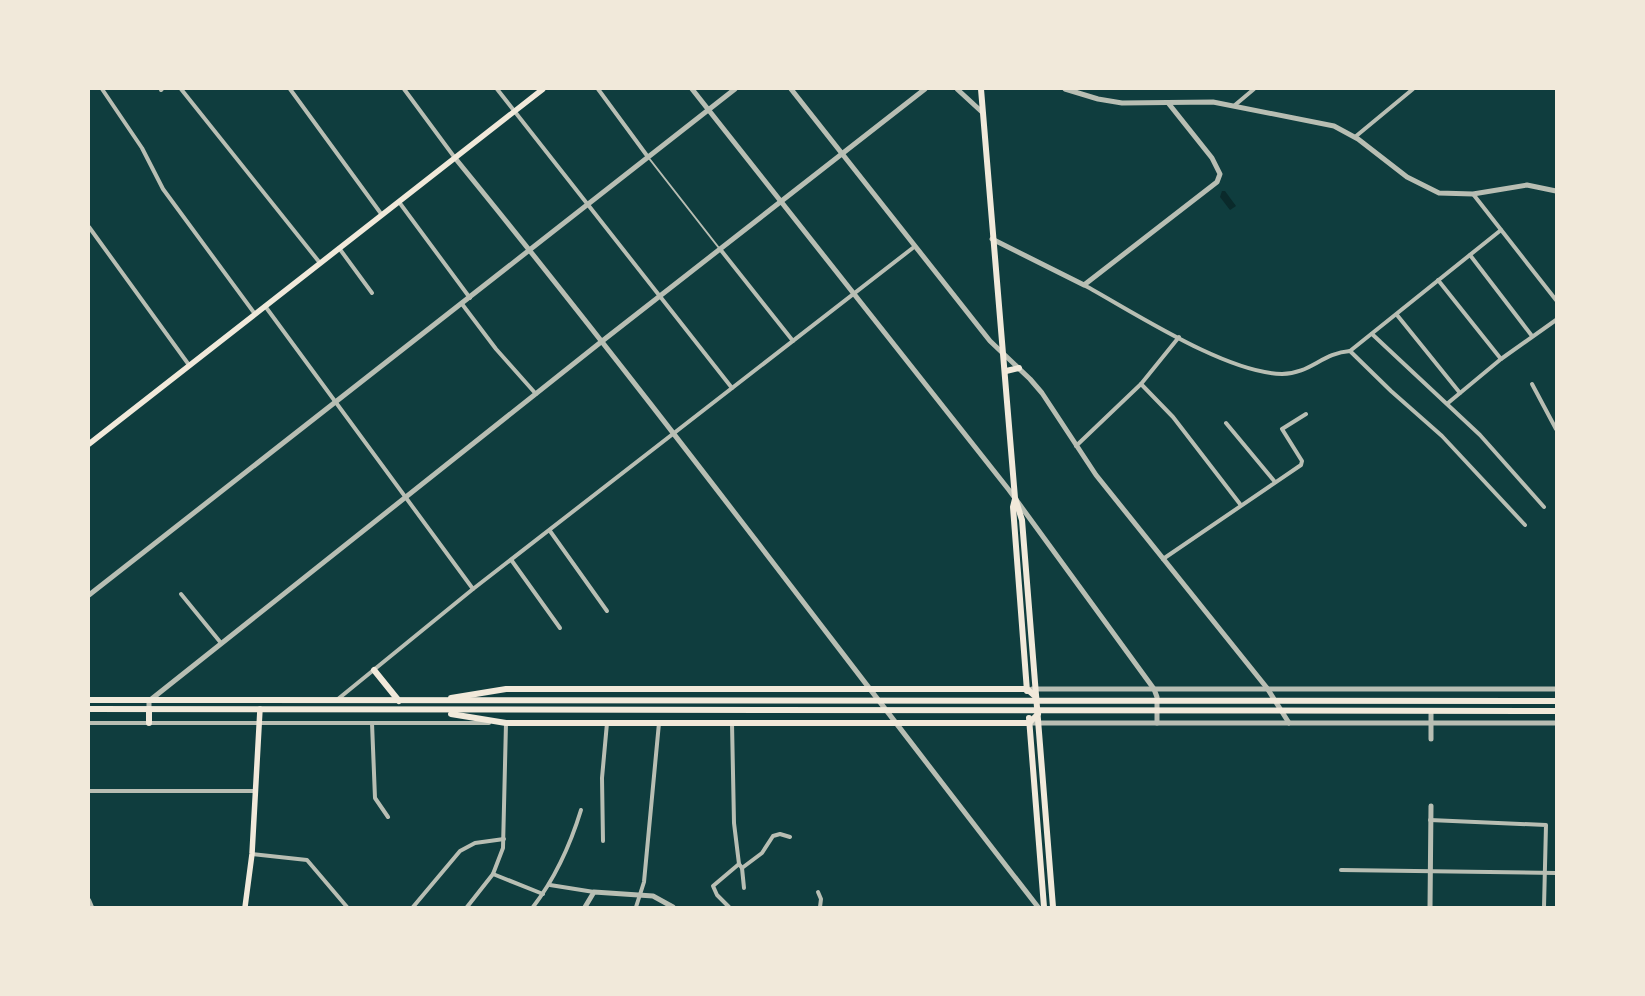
<svg xmlns="http://www.w3.org/2000/svg" width="1645" height="996" font-family="'Nunito Sans',sans-serif">
  <style>
    .water { fill: #0a2a2b }
    .lines { fill: none; stroke-linecap: round; stroke-linejoin: round }
    .service { stroke: #b8beb3; stroke-width: 2 }
    .minor { stroke: #b8beb3; stroke-width: 4 }
    .tertiary { stroke: #b8beb3; stroke-width: 5 }
    .secondary { stroke: #f1e9da; stroke-width: 5.5 }
    .trunk { stroke: #f1e9da; stroke-width: 6 }
  </style>
  <rect width="100%" height="100%" fill="#0f3d3e"/>
  <!-- water -->
  <polygon class="water" points="1222,191 1225,191 1236,206 1230,210 1220,197"/>
  <g class="lines">
    <!-- service -->
    <polyline class="service" points="648,157 719,248"/>
    <!-- minor -->
    <g class="minor">
      <polyline points="102,89 142,148 163,189 255,314"/>
      <polyline points="181,89 320,263"/>
      <polyline points="290,89 382,215"/>
      <polyline points="404,89 455,158"/>
      <polyline points="497,89 732,388"/>
      <polyline points="598,89 648,157"/>
      <polyline points="161,90 162,89"/>
      <polyline points="1235,105 1254,89"/>
      <polyline points="1355,137 1413,89"/>
      <polyline points="1473,194 1556,300"/>
      <polyline points="399,202 470,298"/>
      <polyline points="89,227 189,365"/>
      <polyline points="339,248 372,293"/>
      <polyline points="720,249 793,341"/>
      <polyline points="1470,255 1532,336"/>
      <polyline points="1438,280 1501,359"/>
      <path d="M1084,285C1135,313 1226,373 1282,374C1310,374 1322,353 1350,351L1391,391L1442,436L1525,525"/>
      <polyline points="462,304 496,349 536,394"/>
      <polyline points="265,306 473,589"/>
      <polyline points="1397,315 1460,393"/>
      <polyline points="1372,334 1480,435 1544,507"/>
      <polyline points="1350,351 1501,230"/>
      <polyline points="1141,384 1173,417 1240,504"/>
      <polyline points="1532,384 1556,429"/>
      <polyline points="1448,403 1501,359 1556,320"/>
      <polyline points="1226,423 1275,482"/>
      <polyline points="1076,446 1141,384 1179,337"/>
      <polyline points="550,531 607,611"/>
      <polyline points="1163,559 1301,465 1302,461 1282,429 1306,414"/>
      <polyline points="512,561 560,628"/>
      <polyline points="181,594 221,643"/>
      <polyline points="338,699 473,589 914,247"/>
      <polyline points="89,723 489,723"/>
      <polyline points="372,723 375,798 388,817"/>
      <polyline points="732,723 734,823 739,864"/>
      <polyline points="89,791 255,791"/>
      <polyline points="1430,820 1546,825 1544,907"/>
      <polyline points="603,841 602,778 607,723"/>
      <polyline points="252,854 307,860 347,907"/>
      <polyline points="742,868 762,853 773,836 780,834 790,837"/>
      <polyline points="1341,870 1556,873"/>
      <polyline points="493,874 543,894"/>
      <polyline points="550,885 594,892"/>
      <polyline points="818,892 821,899 820,907"/>
      <polyline points="89,900 92,907"/>
      <polyline points="413,907 460,851 475,843 504,839"/>
      <polyline points="467,907 493,874 503,848 506,723"/>
      <path d="M533,907C556,877 570,846 581,810"/>
      <polyline points="636,907 644,882 659,723"/>
      <polyline points="729,907 717,895 713,886 739,864 742,868 744,888"/>
    </g>
    <!-- tertiary -->
    <g class="tertiary">
      <polyline points="692,89 1009,490 1154,689 1157,697 1157,723"/>
      <polyline points="791,89 990,341 1030,379 1042,393 1096,475 1267,688 1289,723"/>
      <polyline points="957,89 982,112"/>
      <polyline points="1065,89 1098,99 1122,103 1213,102 1334,126 1358,139 1407,177 1439,193 1473,194 1527,185 1556,191"/>
      <path d="M455,158C655,403 844,658 1038,907"/>
      <polyline points="992,239 1084,285 1217,182 1220,174 1212,158 1169,104"/>
      <polyline points="89,595 735,89"/>
      <polyline points="1032,689 1556,689"/>
      <polyline points="149,709 149,701 601,342 925,89"/>
      <polyline points="1431,714 1431,739"/>
      <polyline points="1029,723 1556,723"/>
      <polyline points="585,907 594,892 653,896 673,907"/>
      <polyline points="1430,907 1431,806"/>
    </g>
    <!-- secondary -->
    <g class="secondary">
      <polyline points="89,444 543,89"/>
      <polyline points="245,907 252,854 260,709"/>
    </g>
    <!-- trunk -->
    <g class="trunk">
      <polyline points="981,89 1015,498 1022,520 1053,907"/>
      <polyline points="1006,371 1019,368"/>
      <polyline points="1015,499 1013,507 1027,691"/>
      <polyline points="374,670 399,701"/>
      <polyline points="451,698 506,689 1027,689 1036,697"/>
      <polyline points="89,700 1556,701"/>
      <polyline points="89,709 1556,711"/>
      <polyline points="451,714 506,723 1029,723 1038,714"/>
      <polyline points="1029,718 1044,907"/>
      <polyline points="149,723 149,709"/>
    </g>
  </g>
  <!-- border -->
  <rect width="1645" height="996" fill="none" stroke="#f1e9da" stroke-width="180"/>
</svg>
